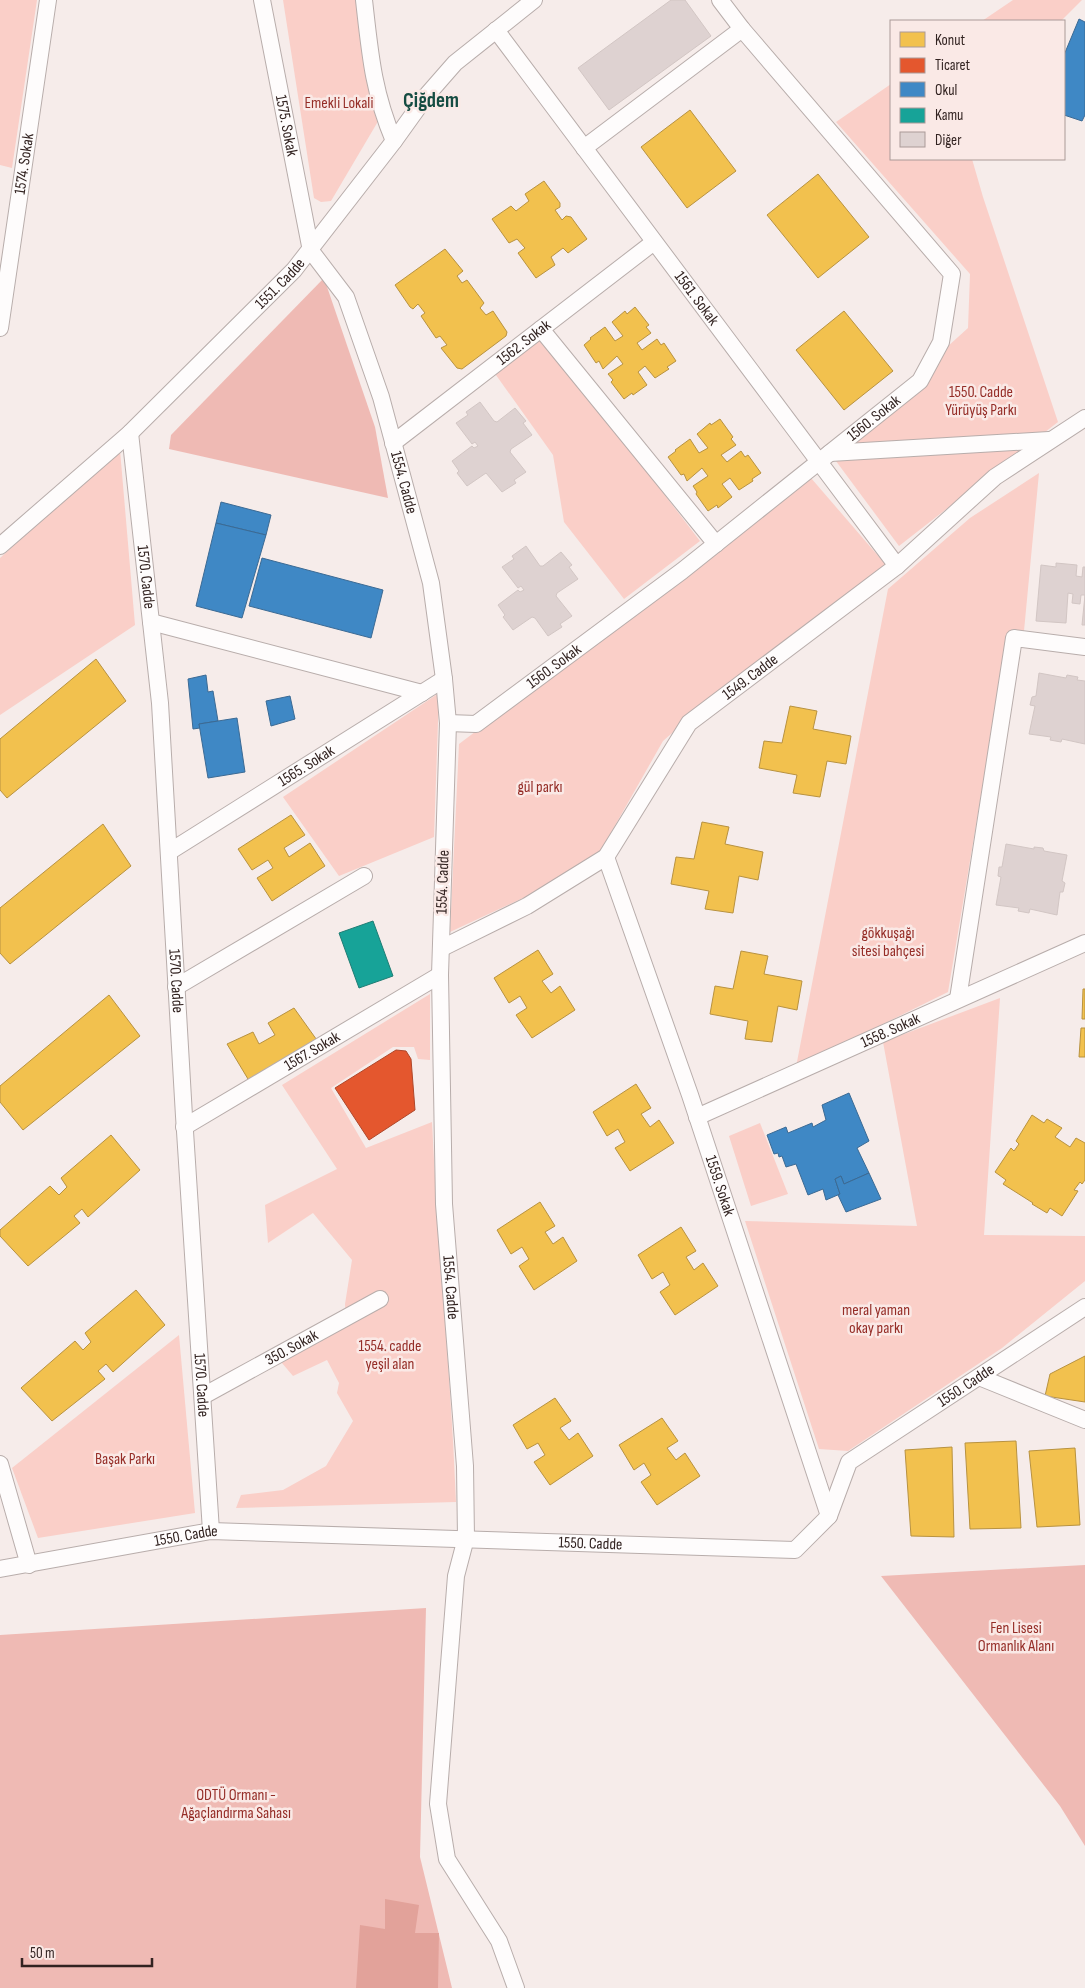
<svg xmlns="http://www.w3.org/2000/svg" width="1085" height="1988" font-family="'Sofia Sans Condensed',sans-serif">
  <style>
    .green { fill: #facfc8 }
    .forest { fill: #efbab4 }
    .water { fill: #e2a29a }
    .homes { fill: #f2c14e; stroke: #b89240 }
    .shops { fill: #e4572e; stroke: #af472a }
    .schools { fill: #3f88c5; stroke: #3b6a94 }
    .public { fill: #17a398; stroke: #1f7d74 }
    .building { fill: #ded2d1; stroke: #d2c6c4 }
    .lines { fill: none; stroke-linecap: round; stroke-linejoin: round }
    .street-casing { stroke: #b8adab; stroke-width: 18 }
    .street { stroke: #fefcfc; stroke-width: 16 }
    .labels { text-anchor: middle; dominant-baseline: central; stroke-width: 5; stroke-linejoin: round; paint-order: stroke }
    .park-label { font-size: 16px; fill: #952d27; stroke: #fae9e6 }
    .street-label { font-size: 16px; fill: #322321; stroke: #fae9e6 }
    .district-label { font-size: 21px; font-weight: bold; fill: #154c42; stroke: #fae9e6 }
  </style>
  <rect width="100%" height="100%" fill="#f6ecea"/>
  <!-- green -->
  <g class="green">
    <polygon points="0,0 37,0 12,168 0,165"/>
    <polygon points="283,0 362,0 380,118 331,201 321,202 314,198"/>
    <polygon points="1013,0 1082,0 1061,21 982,21"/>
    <polygon points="891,84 891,159 972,159 983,197 1058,422 899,546 830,453 968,328 970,274 836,122"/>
    <polygon points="539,331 700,541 624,599 564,522 553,455 491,368"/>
    <polygon points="120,450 135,625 0,715 0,558"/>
    <polygon points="1039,473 1024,631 1008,634 948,992 796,1067 888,589 970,518"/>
    <polygon points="811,478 886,565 729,683 663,741 592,866 450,932 459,744"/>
    <polygon points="439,693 434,837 339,876 283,797"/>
    <path d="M430,994V1060L418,1059L414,1047H393L331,1088L366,1148L432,1122C438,1249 451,1375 456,1502L236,1508L241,1495L283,1490L326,1466L353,1421L337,1393L339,1383L327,1360L293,1376L276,1356L346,1319L345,1304L352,1260L313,1213L268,1243L265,1205L337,1169L282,1085Z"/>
    <polygon points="1000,998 984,1235 1085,1236 1085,1281 1002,1348 848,1451 819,1449 745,1221 917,1226 883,1042"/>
    <polygon points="760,1123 788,1194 751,1206 729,1136"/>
    <polygon points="179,1335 195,1513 38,1538 12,1468"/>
  </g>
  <!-- forest -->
  <g class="forest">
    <polygon points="324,278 375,427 388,498 169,449 171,435"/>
    <polygon points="1085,1565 1085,1846 1060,1806 881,1576"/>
    <polygon points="426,1608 420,1857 452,1988 0,1988 0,1635"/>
  </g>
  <!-- water -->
  <polygon class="water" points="385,1899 419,1905 415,1933 439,1933 438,1988 356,1988 360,1925 385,1929"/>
  <!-- homes -->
  <g class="homes">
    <polygon points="690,110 736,171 687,208 641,147"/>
    <polygon points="818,174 869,237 818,278 767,215"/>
    <polygon points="544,181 560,203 560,207 555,210 562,220 566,216 571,217 587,239 568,253 563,248 551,257 555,265 536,278 518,253 525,248 517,239 509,243 492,219 511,206 516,211 529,201 525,194"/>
    <polygon points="445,249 463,271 457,276 462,283 467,280 484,303 480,308 486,315 493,311 507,332 506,336 462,369 457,368 441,348 447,345 440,336 436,338 421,316 425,313 418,304 413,309 410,307 395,285"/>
    <polygon points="635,307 649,325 646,327 651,333 637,343 642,350 657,339 661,345 664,343 676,361 667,367 669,369 655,378 645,366 638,372 647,385 633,395 632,393 624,399 611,382 613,380 608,374 623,364 617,356 603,369 599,361 596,363 584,345 591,339 590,338 605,327 615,341 623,336 612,322 625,311 627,314"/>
    <polygon points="844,311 893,371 844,410 796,350"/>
    <polygon points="720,419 733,437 731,439 736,445 721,455 727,462 741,451 745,457 748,455 761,473 752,479 753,481 739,490 730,478 722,484 732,497 718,508 717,505 708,511 696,494 697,492 693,486 708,476 702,468 687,481 684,474 681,475 668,457 676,451 675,450 690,439 699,453 708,448 697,434 710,423 711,425"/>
    <polygon points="96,659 126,701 7,798 0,790 0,739"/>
    <polygon points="790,706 817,711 813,729 851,736 846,764 827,761 820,797 793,793 797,775 759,768 764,741 782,743"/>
    <polygon points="291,815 305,835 284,848 289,857 310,843 325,866 272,901 257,878 273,868 268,860 252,870 238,849"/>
    <polygon points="702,822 729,827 725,844 763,852 758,880 739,876 733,913 705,909 709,891 671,884 676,857 694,859"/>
    <polygon points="103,824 131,866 10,964 0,953 0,908"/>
    <polygon points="538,950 553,974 542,981 551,993 560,986 575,1010 532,1038 516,1015 527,1008 520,996 509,1003 494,978"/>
    <polygon points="741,951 768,956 764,974 802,981 797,1010 778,1006 772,1042 745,1039 748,1021 710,1014 715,986 733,989"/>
    <polygon points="1083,989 1085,989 1085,1019 1082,1019"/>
    <polygon points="109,995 140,1036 23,1130 0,1102 0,1086"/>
    <polygon points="294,1008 319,1043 251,1084 227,1044 253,1032 259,1044 275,1035 268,1023"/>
    <polygon points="1081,1028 1085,1028 1085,1057 1079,1057"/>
    <polygon points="636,1084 651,1108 641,1114 650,1127 659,1120 674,1143 630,1171 615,1148 625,1142 618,1129 607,1136 593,1112"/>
    <polygon points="1032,1115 1044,1123 1047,1119 1062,1128 1055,1137 1070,1147 1076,1138 1085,1143 1085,1180 1082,1184 1080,1182 1074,1190 1078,1191 1062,1216 1050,1208 1047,1213 1032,1204 1033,1203 1003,1184 1006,1180 995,1172 1011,1148 1014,1151 1019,1144 1016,1141"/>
    <polygon points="111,1135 140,1170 88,1217 82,1209 74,1216 80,1223 28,1266 0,1236 0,1230 50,1186 59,1195 67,1187 61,1178"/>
    <polygon points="540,1202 555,1226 545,1232 553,1244 563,1237 577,1261 534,1290 519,1266 529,1259 522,1247 511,1254 497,1230"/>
    <polygon points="681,1227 696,1251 686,1257 694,1270 703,1263 718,1286 675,1315 660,1292 670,1285 663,1272 652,1279 638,1255"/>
    <polygon points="136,1290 165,1325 113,1372 106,1364 98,1371 105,1379 52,1421 21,1388 75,1341 83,1350 91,1342 85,1333"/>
    <polygon points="1085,1356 1085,1402 1045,1396 1050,1374"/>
    <polygon points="555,1398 571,1421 560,1428 569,1440 578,1433 593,1456 550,1485 534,1462 545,1455 538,1443 527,1449 513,1425"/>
    <polygon points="662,1418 678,1441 667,1448 676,1460 685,1453 700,1476 657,1505 641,1482 651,1475 644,1463 634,1470 619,1445"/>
    <polygon points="1016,1441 1021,1528 970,1529 965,1443"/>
    <polygon points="952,1447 954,1537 911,1536 905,1450"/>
    <polygon points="1075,1448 1080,1525 1037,1527 1029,1451"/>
  </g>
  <!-- shops -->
  <polygon class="shops" points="396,1050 406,1051 411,1059 415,1110 369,1140 335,1088"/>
  <!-- schools -->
  <g class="schools">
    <polygon points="1079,19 1085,22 1085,115 1082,121 1064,115 1064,55"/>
    <polygon points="221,502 271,515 266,535 216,523"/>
    <polygon points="216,523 266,535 242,618 196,606"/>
    <polygon points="262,558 383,590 371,638 249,606"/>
    <polygon points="206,675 208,692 213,691 218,721 199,724 200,728 193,729 188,679"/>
    <polygon points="290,696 295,719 271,726 266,701"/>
    <polygon points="237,718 245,772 208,778 199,724"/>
    <polygon points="849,1093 869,1141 857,1148 869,1173 844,1184 841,1176 835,1179 840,1194 826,1200 823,1189 808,1195 796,1164 786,1167 782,1156 779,1157 778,1153 774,1154 767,1135 786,1127 788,1133 812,1123 813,1127 826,1120 822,1105"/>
    <polygon points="869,1173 881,1199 846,1212 838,1195 840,1194 835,1179 841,1176 844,1184"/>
  </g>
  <!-- public -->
  <polygon class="public" points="373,921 393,976 359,988 339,933"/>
  <!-- building -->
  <g class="building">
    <polygon points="671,0 685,0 711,36 609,110 578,68"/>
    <polygon points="480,402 494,421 497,422 515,408 526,421 523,423 532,435 511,449 510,452 526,472 514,480 516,483 502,492 486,473 467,486 457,473 459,471 452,461 472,446 474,448 478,446 475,442 472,444 456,423 468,415 466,412"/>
    <polygon points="526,546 540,566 543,566 561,552 572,565 569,567 578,579 557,593 556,596 572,616 560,624 562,627 548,636 535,618 532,617 513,630 503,617 505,615 498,605 518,590 520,592 524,590 521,586 518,588 502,567 514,559 512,556"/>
    <polygon points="1056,563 1077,565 1076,576 1082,577 1083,567 1085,567 1085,625 1082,625 1085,595 1081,595 1080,604 1072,603 1073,594 1068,593 1066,623 1036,621 1041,565 1056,567"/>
    <polygon points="1039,673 1066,678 1067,675 1078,677 1077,680 1085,681 1085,744 1062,739 1061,742 1050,740 1051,737 1029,734 1035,706 1030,705 1032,697 1036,696"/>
    <polygon points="1006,844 1034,849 1034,847 1043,848 1044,851 1067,855 1062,881 1065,883 1063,892 1060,892 1057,915 1030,909 1029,913 1018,911 1019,908 996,905 1001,877 998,876 999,867 1002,867"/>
  </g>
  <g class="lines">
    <defs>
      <g id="street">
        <path id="s1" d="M262,0L311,251L346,297L381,397L431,583L444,679L448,723L440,975L444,1204L465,1466L466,1538L456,1576L438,1804L447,1859L499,1941L516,1988"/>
        <path d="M364,0C370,53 373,92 394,141"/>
        <path id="s2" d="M496,30L897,566"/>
        <polyline points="584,148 742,29"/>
        <path id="s3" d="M0,328L48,0"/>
        <polyline points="541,329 716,544"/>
        <path id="s4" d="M130,433L160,703L184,1116L211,1531"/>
        <path id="s5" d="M393,443L654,242"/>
        <polyline points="830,453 1049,440"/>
        <path id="s6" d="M0,546L130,433L294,270L394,141L427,95L455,63L534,0"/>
        <polyline points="151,622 422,693"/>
        <path id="s7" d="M448,723L476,724L682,571L920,381L941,342L952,274L742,29L720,0"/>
        <path id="s8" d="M169,852L444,679"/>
        <path id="s9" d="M606,857L690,1095L829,1516"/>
        <path id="s10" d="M442,948L527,906L606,857L689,723L897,566L995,477L1085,418"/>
        <polyline points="176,987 364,876"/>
        <polyline points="958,999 1014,638 1085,647"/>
        <path id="s11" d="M697,1117L1085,943"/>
        <path id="s12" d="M184,1127L440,975"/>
        <polyline points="979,1377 1085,1420"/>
        <path id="s13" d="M203,1396L380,1299"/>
        <polyline points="0,1464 29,1565"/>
        <path id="s14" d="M0,1569L211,1531L795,1550L829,1516L849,1462L1085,1307"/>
      </g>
    </defs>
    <!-- street casing -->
    <use href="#street" class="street-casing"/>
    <!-- street -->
    <use href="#street" class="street"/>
  </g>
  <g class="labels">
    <!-- park labels -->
    <g class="park-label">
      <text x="339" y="103">Emekli Lokali</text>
      <text x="981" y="392">1550. Cadde<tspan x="981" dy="18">Yürüyüş Parkı</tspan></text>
      <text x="540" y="787">gül parkı</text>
      <text x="888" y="933">gökkuşağı<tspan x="888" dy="18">sitesi bahçesi</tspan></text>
      <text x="876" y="1310">meral yaman<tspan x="876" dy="18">okay parkı</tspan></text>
      <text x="390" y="1346">1554. cadde<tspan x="390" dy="18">yeşil alan</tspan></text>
      <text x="125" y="1459">Başak Parkı</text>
      <text x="1016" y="1628">Fen Lisesi<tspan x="1016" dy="18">Ormanlık Alanı</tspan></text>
      <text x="236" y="1795">ODTÜ Ormanı -<tspan x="236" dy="18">Ağaçlandırma Sahası</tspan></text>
    </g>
    <!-- street labels -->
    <g class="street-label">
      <text stroke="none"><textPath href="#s1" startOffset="128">1575. Sokak</textPath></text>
      <text stroke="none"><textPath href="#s3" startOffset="166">1574. Sokak</textPath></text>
      <text stroke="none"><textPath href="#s6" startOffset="384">1551. Cadde</textPath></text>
      <text stroke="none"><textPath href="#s2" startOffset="335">1561. Sokak</textPath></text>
      <text stroke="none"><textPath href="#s5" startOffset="165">1562. Sokak</textPath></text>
      <text stroke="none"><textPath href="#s7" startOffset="530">1560. Sokak</textPath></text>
      <text stroke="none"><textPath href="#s1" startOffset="508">1554. Cadde</textPath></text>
      <text stroke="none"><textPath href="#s4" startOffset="145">1570. Cadde</textPath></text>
      <text stroke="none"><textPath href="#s7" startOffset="125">1560. Sokak</textPath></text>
      <text stroke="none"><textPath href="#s10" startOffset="422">1549. Cadde</textPath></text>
      <text stroke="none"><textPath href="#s8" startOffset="162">1565. Sokak</textPath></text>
      <text transform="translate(443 882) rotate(-88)">1554. Cadde</text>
      <text stroke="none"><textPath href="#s4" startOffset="550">1570. Cadde</textPath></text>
      <text stroke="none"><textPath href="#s11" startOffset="212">1558. Sokak</textPath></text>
      <text stroke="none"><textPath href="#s12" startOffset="149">1567. Sokak</textPath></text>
      <text stroke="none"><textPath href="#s9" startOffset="348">1559. Sokak</textPath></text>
      <text stroke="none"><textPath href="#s1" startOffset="1318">1554. Cadde</textPath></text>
      <text stroke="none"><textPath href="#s13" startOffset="101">350. Sokak</textPath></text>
      <text stroke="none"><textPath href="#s4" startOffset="955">1570. Cadde</textPath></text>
      <text stroke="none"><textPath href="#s14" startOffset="1044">1550. Cadde</textPath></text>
      <text stroke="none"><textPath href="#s14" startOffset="189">1550. Cadde</textPath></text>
      <text stroke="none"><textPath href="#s14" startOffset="594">1550. Cadde</textPath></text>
    </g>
    <!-- district labels -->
    <g class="district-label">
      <text x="431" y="100">Çiğdem</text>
    </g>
  </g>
  <!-- legend -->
  <rect x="890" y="20" width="175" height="140" fill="#fae9e6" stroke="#aa9a97"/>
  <rect x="900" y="32" width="25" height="15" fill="#f2c14e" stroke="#aa9a97"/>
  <text x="935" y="45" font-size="15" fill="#322321">Konut</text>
  <rect x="900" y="58" width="25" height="15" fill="#e4572e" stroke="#aa9a97"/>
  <text x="935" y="70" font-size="15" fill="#322321">Ticaret</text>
  <rect x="900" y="82" width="25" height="15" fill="#3f88c5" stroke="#aa9a97"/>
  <text x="935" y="95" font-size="15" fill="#322321">Okul</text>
  <rect x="900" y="108" width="25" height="15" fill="#17a398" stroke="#aa9a97"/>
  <text x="935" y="120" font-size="15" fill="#322321">Kamu</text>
  <rect x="900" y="132" width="25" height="15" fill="#ded2d1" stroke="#aa9a97"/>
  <text x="935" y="145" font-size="15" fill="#322321">Diğer</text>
  <!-- scale -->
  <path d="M22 1958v8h130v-8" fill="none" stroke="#322321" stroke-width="2.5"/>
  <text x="30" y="1958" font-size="15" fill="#322321" stroke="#fae9e6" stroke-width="4" paint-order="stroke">50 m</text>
</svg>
